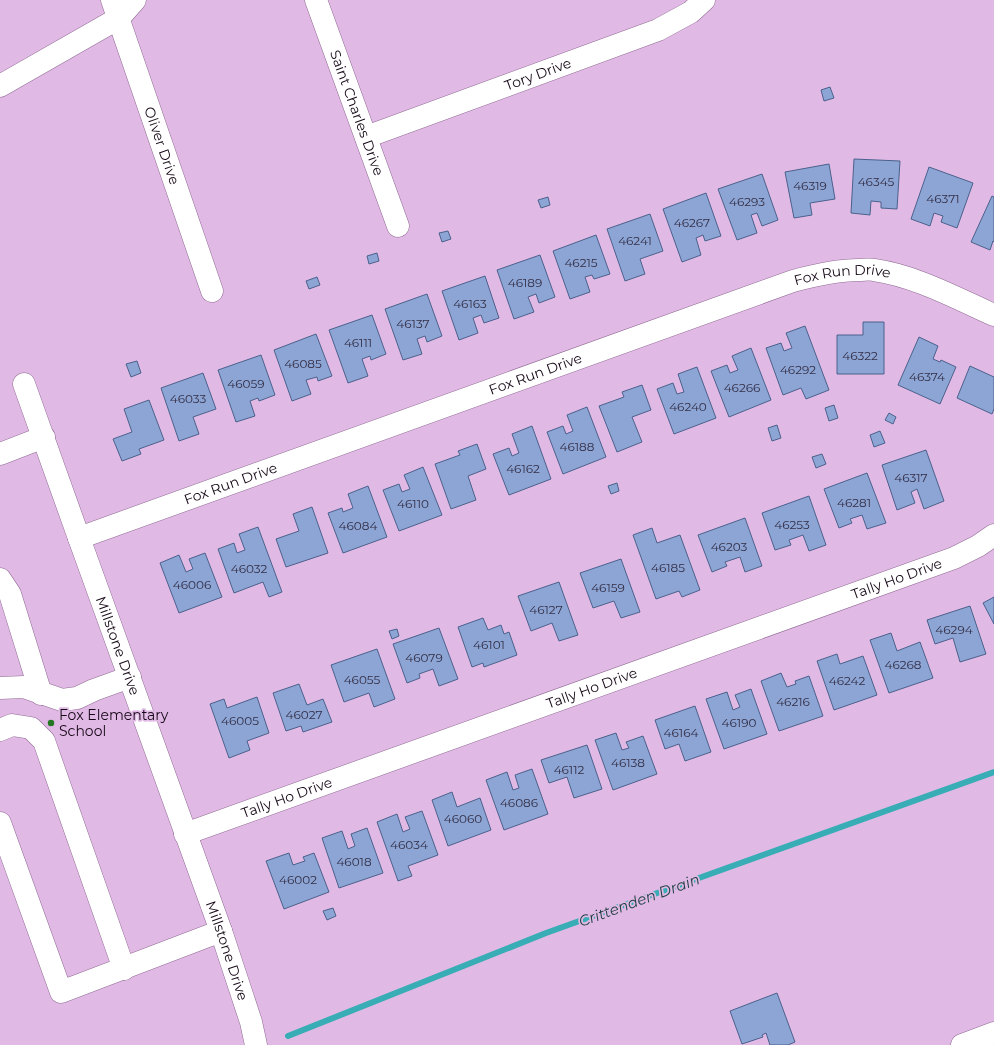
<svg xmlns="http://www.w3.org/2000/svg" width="994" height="1045" font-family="Montserrat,sans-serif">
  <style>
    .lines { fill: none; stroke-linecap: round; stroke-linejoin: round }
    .stream { stroke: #38adb6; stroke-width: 6 }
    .building { fill: #8ca5d4; stroke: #4b618c }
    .minor-casing { stroke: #906c94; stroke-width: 23 }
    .minor { stroke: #fff; stroke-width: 22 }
    .poi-dot { fill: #247722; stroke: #e1b9e5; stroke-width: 1.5 }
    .labels { text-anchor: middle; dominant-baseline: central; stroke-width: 3.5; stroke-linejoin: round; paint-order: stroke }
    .number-label { font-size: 12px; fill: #332e46 }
    .street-label { font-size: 14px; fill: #150716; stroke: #e1b9e5 }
    .poi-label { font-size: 14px; fill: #150716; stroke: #e1b9e5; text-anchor: start }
    .water-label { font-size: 15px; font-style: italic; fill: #1c3e41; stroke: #e1b9e5 }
  </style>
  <rect width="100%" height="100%" fill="#e1b9e5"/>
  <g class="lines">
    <!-- stream -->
    <polyline class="stream" points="288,1036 546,933 994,772"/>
  </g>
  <!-- building -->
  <g class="building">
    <polygon points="830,87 834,98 824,101 821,90"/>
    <polygon points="854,159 900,161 897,209 881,208 881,202 871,201 870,215 851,213"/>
    <polygon points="829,164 835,199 810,203 812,215 794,218 785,172"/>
    <polygon points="929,167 973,183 957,228 941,222 943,216 934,213 930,226 911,219"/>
    <polygon points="762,174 778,220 762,226 757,213 751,215 757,233 737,240 718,189"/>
    <polygon points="706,193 721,236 705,241 703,235 696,238 701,255 682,262 663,209"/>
    <polygon points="992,196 994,197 994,242 993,241 990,250 971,242"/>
    <polygon points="548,197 550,205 541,208 538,200"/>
    <polygon points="650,214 663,251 640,259 645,274 625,281 607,229"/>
    <polygon points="448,231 451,239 442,242 439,233"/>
    <polygon points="596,235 610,274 594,279 592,275 585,277 590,292 570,299 553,251"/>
    <polygon points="377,253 379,261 369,264 367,256"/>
    <polygon points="540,255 555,297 539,303 536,294 528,297 534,312 514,319 497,270"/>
    <polygon points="485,276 499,318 484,323 481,315 473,318 478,333 459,340 442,291"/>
    <polygon points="317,277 320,285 309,289 306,281"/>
    <polygon points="427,294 442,336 427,342 425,336 417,339 422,354 403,360 385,309"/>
    <polygon points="372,315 386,354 371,360 370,356 362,359 368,376 348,383 329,330"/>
    <polygon points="863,322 884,322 884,374 837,374 837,335 863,335"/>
    <polygon points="805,326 829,390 806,399 801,388 783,395 766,348 781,343 784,351 792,348 786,333"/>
    <polygon points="316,334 332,376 318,381 317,377 306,380 311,394 292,401 274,350"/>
    <polygon points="919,337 938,346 933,359 940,362 941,360 956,367 940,404 898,385"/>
    <polygon points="751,348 771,400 729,417 711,371 727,365 730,373 738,370 732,356"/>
    <polygon points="261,355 275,395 259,401 258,398 250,401 255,416 236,422 218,370"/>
    <polygon points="137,361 141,373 131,377 126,364"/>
    <polygon points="970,366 994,377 994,409 992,414 957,398"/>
    <polygon points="697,367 716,418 674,434 657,389 673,383 677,394 684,392 678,374"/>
    <polygon points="203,373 216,409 193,417 199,434 179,441 161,388"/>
    <polygon points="642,385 651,410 632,417 642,442 617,452 599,406 624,397 622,392"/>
    <polygon points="149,400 164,440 139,449 141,454 122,461 113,439 132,432 124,409"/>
    <polygon points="834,405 838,418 829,421 825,408"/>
    <polygon points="587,407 606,457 563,474 547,432 563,426 566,434 573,431 567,415"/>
    <polygon points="889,413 896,417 893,424 885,420"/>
    <polygon points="777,425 781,438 772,441 768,428"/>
    <polygon points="532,426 551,479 509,495 493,454 509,448 512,456 519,453 512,434"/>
    <polygon points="880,431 885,443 874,447 870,435"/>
    <polygon points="477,444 486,469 468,476 476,500 451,509 435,464 460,455 458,451"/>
    <polygon points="926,450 944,501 924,509 917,489 911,492 915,503 897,510 882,465"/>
    <polygon points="822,454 826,464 816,468 812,457"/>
    <polygon points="423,467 442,515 399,531 383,490 399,484 402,492 410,489 404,475"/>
    <polygon points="867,473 886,523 867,529 862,515 850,519 852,523 839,528 824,489"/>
    <polygon points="617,483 619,491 611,494 608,486"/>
    <polygon points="368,486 387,537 343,553 328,513 342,508 343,512 353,508 348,494"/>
    <polygon points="809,496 826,545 809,551 803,535 789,540 791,545 775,550 762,513"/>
    <polygon points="312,507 328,553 286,567 276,539 299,531 293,514"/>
    <polygon points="745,518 762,566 745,572 740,557 725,562 727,566 712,572 698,535"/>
    <polygon points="258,527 282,592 269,597 263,582 234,593 218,549 234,543 237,553 245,550 239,534"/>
    <polygon points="652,528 657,543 680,535 700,590 682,597 679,591 656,599 633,535"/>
    <polygon points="205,553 222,597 179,613 160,563 179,555 186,572 193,569 189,559"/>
    <polygon points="621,559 640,612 621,618 614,601 593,608 580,573"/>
    <polygon points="559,582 578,635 559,641 552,623 531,631 518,596"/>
    <polygon points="994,597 994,624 983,603"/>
    <polygon points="970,606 986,654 960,662 953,638 935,644 927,620"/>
    <polygon points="483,618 488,630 501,625 504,634 509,632 517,655 484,667 483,663 472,667 458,627"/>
    <polygon points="439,628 458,679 439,686 433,669 419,674 420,678 407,683 393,644"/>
    <polygon points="397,629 399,636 392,639 389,631"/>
    <polygon points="891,633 897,651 920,642 933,678 889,693 870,640"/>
    <polygon points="377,649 395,699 374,707 369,693 344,702 331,665"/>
    <polygon points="837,654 840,664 863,656 877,695 834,710 817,661"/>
    <polygon points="781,673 787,687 796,684 795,681 809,676 823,716 779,731 761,681"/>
    <polygon points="299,684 307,705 323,699 332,722 303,732 301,726 286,731 273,693"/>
    <polygon points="751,689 767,734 724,749 706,699 727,692 733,710 740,707 735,695"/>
    <polygon points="257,697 269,733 247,741 250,750 229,758 210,704 224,699 227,708"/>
    <polygon points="695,706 711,752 685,761 679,744 665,749 655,720"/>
    <polygon points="616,733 622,750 629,748 626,742 643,736 657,774 613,790 595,740"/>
    <polygon points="587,745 602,789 574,798 567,777 549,783 541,760"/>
    <polygon points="532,769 548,814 504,830 486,780 507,772 513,790 519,788 515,775"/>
    <polygon points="452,792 457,807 480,798 491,830 448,846 432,800"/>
    <polygon points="422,811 438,855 408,866 412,876 398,881 377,822 397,814 403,832 410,829 405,817"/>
    <polygon points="367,828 383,873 339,888 322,838 342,831 348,849 355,846 351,834"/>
    <polygon points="289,853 293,865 305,861 303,857 314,853 329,892 284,909 266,861"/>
    <polygon points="333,908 336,916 327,920 323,911"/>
    <polygon points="777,993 795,1042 788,1045 770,1045 766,1033 762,1035 763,1037 742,1044 730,1011"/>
  </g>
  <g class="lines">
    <defs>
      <g id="minor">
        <path id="s1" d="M112,0L212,291"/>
        <path id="s2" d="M316,0L398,226"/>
        <polyline points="0,86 119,18 135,0"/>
        <path id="s3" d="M366,137L658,30L691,12L704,0"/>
        <path id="s4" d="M24,384L79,538L221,931L251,1022L256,1045"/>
        <polyline points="0,454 44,437"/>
        <path id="s5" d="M79,538L793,281C815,275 836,270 859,270C864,270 869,269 874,270C916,276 956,298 994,315"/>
        <polyline points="0,579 10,594 41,694"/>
        <polyline points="0,688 24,687 62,700 77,698 94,690 130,677"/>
        <polyline points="0,730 12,725 31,728 44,741 124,969"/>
        <polyline points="0,823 61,992 221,931"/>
        <path id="s6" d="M185,834L954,558L978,546L994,535"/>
        <polyline points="962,1045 994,1033"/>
      </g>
    </defs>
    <!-- minor casing -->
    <use href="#minor" class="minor-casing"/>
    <!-- minor -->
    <use href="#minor" class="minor"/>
  </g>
  <!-- markers -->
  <circle class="poi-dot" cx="51" cy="723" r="4"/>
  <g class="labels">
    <!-- number labels -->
    <g class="number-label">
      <text x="876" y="181">46345</text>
      <text x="810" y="185">46319</text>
      <text x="943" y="198">46371</text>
      <text x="747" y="201">46293</text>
      <text x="692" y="222">46267</text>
      <text x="635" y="240">46241</text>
      <text x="581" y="262">46215</text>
      <text x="525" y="282">46189</text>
      <text x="470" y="303">46163</text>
      <text x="413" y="323">46137</text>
      <text x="358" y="342">46111</text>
      <text x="860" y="355">46322</text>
      <text x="303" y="363">46085</text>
      <text x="798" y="369">46292</text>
      <text x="927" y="376">46374</text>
      <text x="246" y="383">46059</text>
      <text x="742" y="387">46266</text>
      <text x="188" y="398">46033</text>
      <text x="688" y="406">46240</text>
      <text x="577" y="446">46188</text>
      <text x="523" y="468">46162</text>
      <text x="911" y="477">46317</text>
      <text x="854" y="502">46281</text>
      <text x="413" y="503">46110</text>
      <text x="792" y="524">46253</text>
      <text x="358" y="525">46084</text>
      <text x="729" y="546">46203</text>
      <text x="668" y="567">46185</text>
      <text x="249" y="568">46032</text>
      <text x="192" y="584">46006</text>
      <text x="608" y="587">46159</text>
      <text x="546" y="609">46127</text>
      <text x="954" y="629">46294</text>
      <text x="489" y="644">46101</text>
      <text x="424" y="657">46079</text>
      <text x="903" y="664">46268</text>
      <text x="362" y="679">46055</text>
      <text x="847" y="680">46242</text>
      <text x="793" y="701">46216</text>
      <text x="304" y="714">46027</text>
      <text x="240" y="720">46005</text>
      <text x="739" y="722">46190</text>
      <text x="681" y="732">46164</text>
      <text x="628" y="762">46138</text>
      <text x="569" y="769">46112</text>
      <text x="519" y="802">46086</text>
      <text x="463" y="818">46060</text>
      <text x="409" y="844">46034</text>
      <text x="354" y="861">46018</text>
      <text x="298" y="879">46002</text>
    </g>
    <!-- street labels -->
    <g class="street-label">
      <text stroke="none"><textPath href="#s3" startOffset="183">Tory Drive</textPath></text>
      <text stroke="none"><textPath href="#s2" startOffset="120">Saint Charles Drive</textPath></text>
      <text stroke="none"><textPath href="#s1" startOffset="154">Oliver Drive</textPath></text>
      <text stroke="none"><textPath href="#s5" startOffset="809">Fox Run Drive</textPath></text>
      <text stroke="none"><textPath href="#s5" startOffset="485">Fox Run Drive</textPath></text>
      <text stroke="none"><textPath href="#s5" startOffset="161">Fox Run Drive</textPath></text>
      <text stroke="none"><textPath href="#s6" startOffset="756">Tally Ho Drive</textPath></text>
      <text stroke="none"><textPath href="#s4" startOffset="278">Millstone Drive</textPath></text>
      <text stroke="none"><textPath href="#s6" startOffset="432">Tally Ho Drive</textPath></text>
      <text stroke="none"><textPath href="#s6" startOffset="108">Tally Ho Drive</textPath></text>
      <text stroke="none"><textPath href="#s4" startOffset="602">Millstone Drive</textPath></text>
    </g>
    <!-- poi labels -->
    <g class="poi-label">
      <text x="59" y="715">Fox Elementary<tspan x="59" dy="16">School</tspan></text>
    </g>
    <!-- water labels -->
    <g class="water-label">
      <text transform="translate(639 900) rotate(-20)">Crittenden Drain</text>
    </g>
  </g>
</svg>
